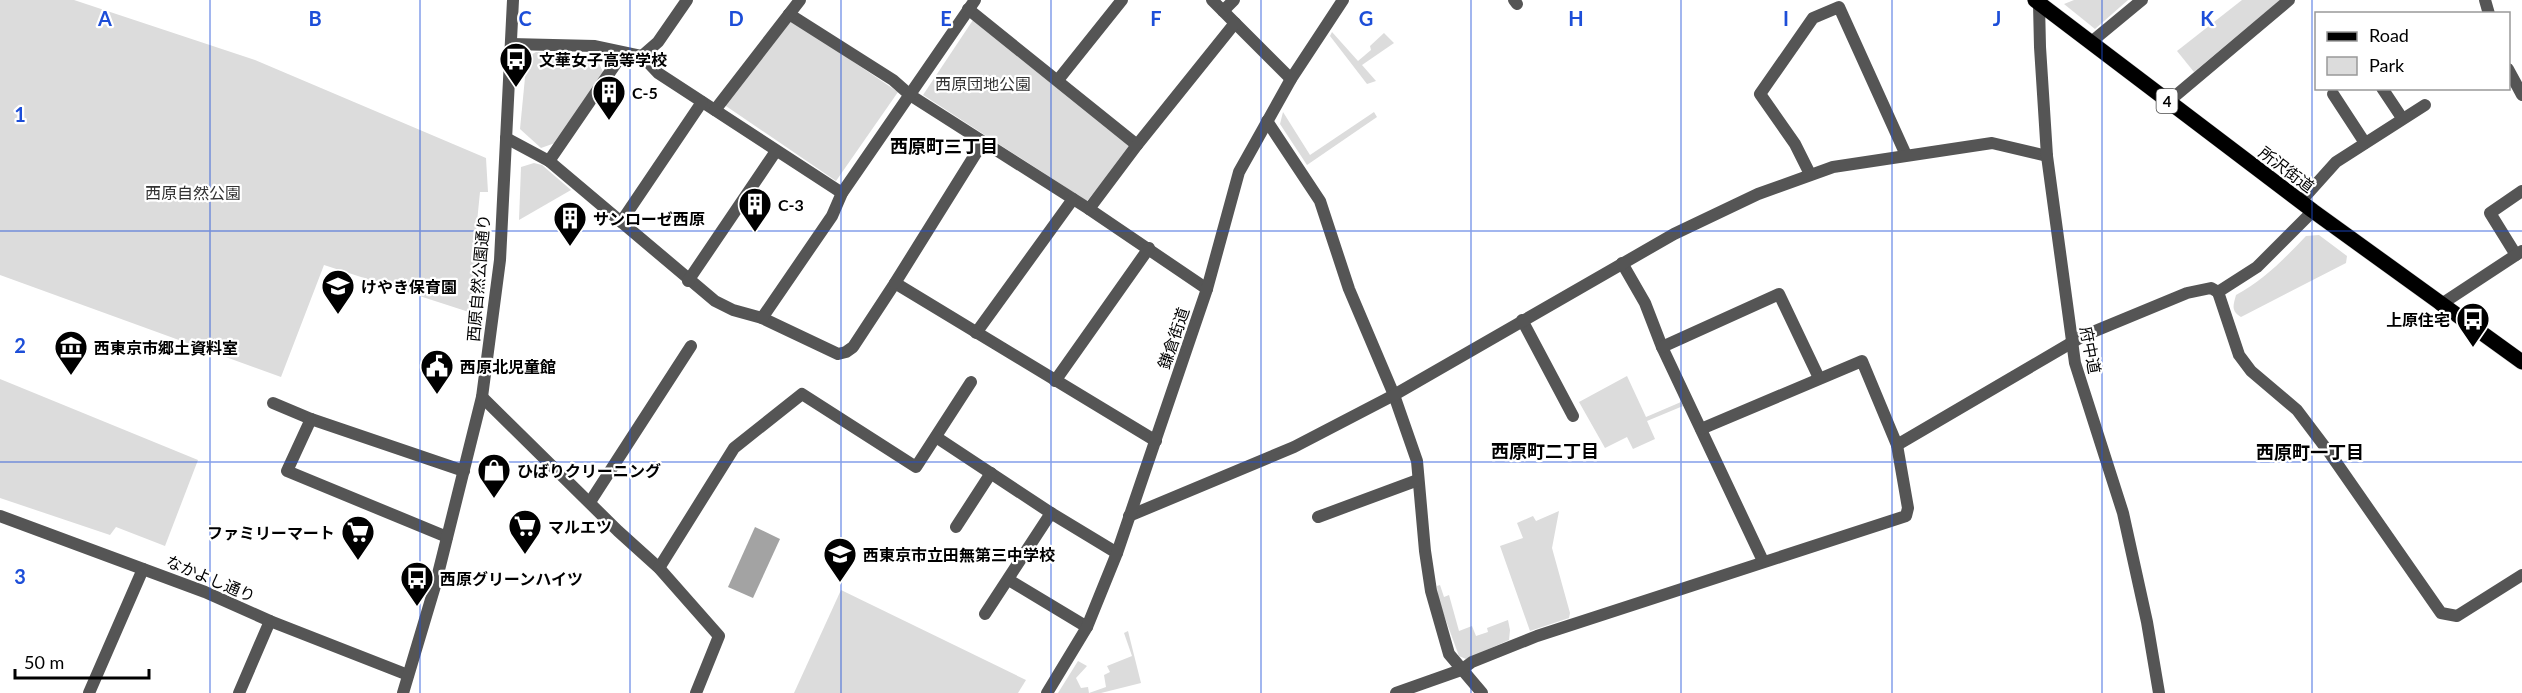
<svg xmlns="http://www.w3.org/2000/svg" width="2522" height="693" font-family="Lato,'Noto Sans JP',sans-serif">
  <style>
    .green { fill: #dcdcdc }
    .water { fill: #a3a3a3 }
    .lines { fill: none; stroke-linecap: round; stroke-linejoin: round }
    .primary-casing { stroke: #dbdbdb; stroke-width: 16 }
    .minor { stroke: #555; stroke-width: 12 }
    .tertiary { stroke: #555; stroke-width: 12 }
    .primary { stroke: #000; stroke-width: 15 }
    .grid { fill: none; stroke: #1d4ed8; stroke-width: 1.5; stroke-opacity: 0.55 }
    .labels { text-anchor: middle; dominant-baseline: central; stroke-width: 4.5; stroke-linejoin: round; paint-order: stroke }
    .shield { fill: #fff; stroke: #4c4c4c; stroke-width: 1.5 }
    .shield-label { font-size: 15px; font-weight: bold; fill: #000 }
    .poi-label { font-size: 16px; font-weight: bold; fill: #000; stroke: #fff; text-anchor: start }
    .park-label { font-size: 16px; fill: #333; stroke: #fff }
    .street-label { font-size: 16px; fill: #000; stroke: #fff }
    .neighbourhood-label { font-size: 18px; font-weight: bold; fill: #000; stroke: #fff }
    .grid-label { font-size: 20px; text-anchor: middle; font-weight: bold; fill: #1d4ed8; stroke: #fff; stroke-width: 4.5; stroke-linejoin: round; paint-order: stroke }
  </style>
  <rect width="100%" height="100%" fill="#fff"/>
  <!-- green -->
  <g class="green">
    <polygon points="0,0 74,0 255,60 486,158 488,192 480,192 475,242 482,244 475,314 324,265 281,377 0,275"/>
    <polygon points="2074,0 2128,0 2095,29 2064,4"/>
    <polygon points="2242,0 2280,0 2194,72 2177,51"/>
    <polygon points="790,19 898,92 836,181 723,104"/>
    <polygon points="973,20 1132,146 1087,201 923,95"/>
    <polygon points="1332,32 1358,61 1371,50 1370,46 1384,33 1394,43 1362,65 1376,81 1367,84 1330,36"/>
    <polygon points="536,52 596,57 603,72 555,143 541,148 520,129 527,57"/>
    <polygon points="1283,112 1310,155 1374,112 1377,117 1307,165 1280,124"/>
    <polygon points="534,163 542,165 571,190 519,220 521,167"/>
    <path d="M2319,235L2347,256L2346,263L2241,317C2231,311 2233,306 2236,295C2264,280 2284,259 2306,236Z"/>
    <polygon points="1627,376 1646,417 1681,402 1683,406 1647,421 1655,439 1633,449 1627,437 1605,448 1579,402"/>
    <polygon points="0,379 198,460 165,546 116,527 110,535 0,498"/>
    <polygon points="1559,511 1552,548 1570,613 1569,618 1530,631 1500,546 1523,538 1517,523 1533,516 1536,521"/>
    <polygon points="1440,585 1444,597 1449,595 1459,631 1472,626 1476,636 1488,632 1487,628 1508,620 1510,630 1509,640 1466,659 1459,656 1438,599 1437,586"/>
    <polygon points="841,590 1026,680 1018,693 794,693"/>
    <polygon points="1128,631 1141,683 1101,693 1058,693 1078,661 1087,666 1076,678 1081,688 1088,687 1089,693 1106,687 1104,675 1110,672 1107,666 1132,656 1124,633"/>
  </g>
  <!-- water -->
  <polygon class="water" points="755,527 780,539 753,598 728,587"/>
  <g class="lines">
    <defs>
      <polyline id="primary" points="2035,0 2313,211 2522,362"/>
    </defs>
    <!-- primary casing -->
    <use href="#primary" class="primary-casing"/>
    <!-- minor -->
    <g class="minor">
      <polyline points="1212,0 1291,79"/>
      <polyline points="1514,0 1517,4"/>
      <polyline points="2485,0 2489,14"/>
      <polyline points="968,9 1137,145"/>
      <polyline points="1223,11 1234,0"/>
      <polyline points="789,14 893,80 910,95 1089,209 1207,289"/>
      <polyline points="2090,43 2142,0"/>
      <polyline points="511,44 595,46 642,56 658,73 842,193"/>
      <polyline points="642,56 658,42 687,0"/>
      <polyline points="2508,69 2522,95"/>
      <polyline points="1058,80 1122,0"/>
      <polyline points="2382,88 2402,118"/>
      <polyline points="2333,94 2365,143"/>
      <polyline points="2168,102 2289,0"/>
      <polyline points="715,110 800,0"/>
      <polyline points="1267,121 1320,201 1349,289 1394,395 1417,461 1425,551 1431,591 1449,654 1482,693"/>
      <polyline points="506,138 549,161 715,301 733,310 762,318 838,354 846,352 853,347 895,283 1156,441"/>
      <polyline points="549,161 623,53"/>
      <polyline points="1810,174 1795,144 1760,94 1813,18 1839,7 1906,155"/>
      <polyline points="2301,201 2336,162 2425,105"/>
      <polyline points="1089,209 1137,145 1235,23"/>
      <polyline points="621,222 702,102"/>
      <polyline points="2516,255 2490,213 2522,191"/>
      <polyline points="1622,263 1645,303 1662,347 1763,561"/>
      <polyline points="688,281 776,151"/>
      <polyline points="895,283 983,142"/>
      <polyline points="2218,292 2239,355 2251,371 2297,410 2331,455 2441,613 2457,616 2522,575"/>
      <polyline points="2218,292 2257,267 2313,211"/>
      <polyline points="2440,305 2522,251"/>
      <polyline points="762,318 832,216 842,193 975,0"/>
      <polyline points="1522,320 1573,416"/>
      <polyline points="976,333 1073,199"/>
      <polyline points="1662,347 1779,294 1819,378"/>
      <polyline points="1055,381 1149,248"/>
      <polyline points="482,397 618,531 659,568 719,636 696,693"/>
      <polyline points="273,403 311,419 464,471"/>
      <polyline points="311,419 287,471 447,537"/>
      <polyline points="936,437 1051,513 1117,553"/>
      <polyline points="1897,445 2083,336 2187,293 2211,288 2218,292"/>
      <polyline points="590,502 691,346"/>
      <polyline points="1129,516 1294,447 1394,395 1674,234 1758,194 1833,167 1992,143 2047,156"/>
      <polyline points="1318,517 1418,480"/>
      <polyline points="956,527 991,473"/>
      <polyline points="659,568 734,448 802,394 916,467 971,382"/>
      <polyline points="1009,580 1087,627"/>
      <polyline points="985,614 1051,513"/>
      <polyline points="89,693 143,569"/>
      <polyline points="239,693 270,621"/>
      <polyline points="1047,693 1087,627 1117,553 1207,289 1239,172 1291,79 1343,0"/>
      <polyline points="1396,693 1461,670 1472,662 1537,636 1906,516 1908,508 1897,445 1862,361 1701,429"/>
    </g>
    <!-- tertiary -->
    <g class="tertiary">
      <polyline points="2039,4 2040,47 2047,156 2075,363 2123,513 2147,622 2159,693"/>
      <polyline points="0,516 205,592 270,621 408,675"/>
      <polyline points="403,693 435,586 482,397 500,260 513,0"/>
    </g>
    <!-- primary -->
    <use href="#primary" class="primary"/>
  </g>
  <!-- grid -->
  <path class="grid" d="M210,0V693M420,0V693M630,0V693M841,0V693M1051,0V693M1261,0V693M1471,0V693M1681,0V693M1892,0V693M2102,0V693M2312,0V693M0,231H2522M0,462H2522"/>
  <!-- icons -->
  <defs>
    <symbol id="bus-pin" viewBox="-11 -11 22 30"><path d="M0 17L-7.5 6A9.5 9.5 0 1 1 7.5 6Z" fill="#000" stroke="#fff"/><path d="M-5-6H5V4H4V6H2V4H-2V6H-4V4H-5ZM-3.5-4V0h7V-4ZM-3.5 1.2v1.5H-2V1.2ZM2 1.2v1.5H3.5V1.2Z" fill="#fff"/></symbol>
    <symbol id="building-pin" viewBox="-11 -11 22 30"><path d="M0 17L-7.5 6A9.5 9.5 0 1 1 7.5 6Z" fill="#000" stroke="#fff"/><path d="M-4-6H4V6H1V3H-1V6H-4ZM-2.5-4.3h1.7v1.8h-1.7ZM.8-4.3h1.7v1.8H.8ZM-2.5-1h1.7V.8h-1.7ZM.8-1h1.7V.8H.8Z" fill="#fff"/></symbol>
    <symbol id="school-pin" viewBox="-11 -11 22 30"><path d="M0 17L-7.5 6A9.5 9.5 0 1 1 7.5 6Z" fill="#000" stroke="#fff"/><path d="M0-5L7-2L0 1L-7-2ZM-4 1L0 2.5L4 1V4Q0 6-4 4Z" fill="#fff"/></symbol>
    <symbol id="museum-pin" viewBox="-11 -11 22 30"><path d="M0 17L-7.5 6A9.5 9.5 0 1 1 7.5 6Z" fill="#000" stroke="#fff"/><path d="M0-6L6-3V-2H-6V-3ZM-5-1h2V3h-2ZM-1-1h2V3h-2ZM3-1h2V3H3ZM-6 4H6V6H-6Z" fill="#fff"/></symbol>
    <symbol id="civic-pin" viewBox="-11 -11 22 30"><path d="M0 17L-7.5 6A9.5 9.5 0 1 1 7.5 6Z" fill="#000" stroke="#fff"/><path d="M-.6-6.5H3V-4.5H.6V-3L4-1V1h2V6H-6V1h2V-1L-.6-3ZM-1.2 2.5V6h2.4V2.5Z" fill="#fff"/></symbol>
    <symbol id="shop-pin" viewBox="-11 -11 22 30"><path d="M0 17L-7.5 6A9.5 9.5 0 1 1 7.5 6Z" fill="#000" stroke="#fff"/><path d="M-5-2.5h2.3a2.7 3.5 0 0 1 5.4 0H5L5.5 6h-11ZM-1.5-2.5h3a1.5 2.3 0 0 0-3 0Z" fill="#fff"/></symbol>
    <symbol id="supermarket-pin" viewBox="-11 -11 22 30"><path d="M0 17L-7.5 6A9.5 9.5 0 1 1 7.5 6Z" fill="#000" stroke="#fff"/><path d="M-6-5.5h2.5l.6 2H6L4.5 2H-2.5L-4.4-4H-6ZM-1.5 3.2a1.3 1.3 0 1 0 .1 0ZM3 3.2a1.3 1.3 0 1 0 .1 0Z" fill="#fff"/></symbol>
  </defs>
  <g fill-rule="evenodd">
    <use href="#bus-pin" x="497" y="40" width="38" height="52"/>
    <use href="#building-pin" x="590" y="73" width="38" height="52"/>
    <use href="#building-pin" x="736" y="185" width="38" height="52"/>
    <use href="#building-pin" x="551" y="199" width="38" height="52"/>
    <use href="#school-pin" x="319" y="267" width="38" height="52"/>
    <use href="#bus-pin" x="2454" y="300" width="38" height="52"/>
    <use href="#museum-pin" x="52" y="328" width="38" height="52"/>
    <use href="#civic-pin" x="418" y="347" width="38" height="52"/>
    <use href="#shop-pin" x="475" y="451" width="38" height="52"/>
    <use href="#supermarket-pin" x="506" y="507" width="38" height="52"/>
    <use href="#supermarket-pin" x="339" y="513" width="38" height="52"/>
    <use href="#school-pin" x="821" y="535" width="38" height="52"/>
    <use href="#bus-pin" x="398" y="559" width="38" height="52"/>
  </g>
  <g class="labels">
    <!-- shield labels -->
    <rect class="shield" x="2156.5" y="89" width="21" height="24" rx="4.5"/>
    <g class="shield-label">
      <text x="2167" y="101">4</text>
    </g>
    <!-- poi labels -->
    <g class="poi-label">
      <text x="539" y="59">文華女子高等学校</text>
      <text x="632" y="92">C-5</text>
      <text x="778" y="204">C-3</text>
      <text x="593" y="218">サンローゼ西原</text>
      <text x="361" y="286">けやき保育園</text>
      <text x="2450" y="319" text-anchor="end">上原住宅</text>
      <text x="94" y="347">西東京市郷土資料室</text>
      <text x="460" y="366">西原北児童館</text>
      <text x="517" y="470">ひばりクリーニング</text>
      <text x="548" y="526">マルエツ</text>
      <text x="335" y="532" text-anchor="end">ファミリーマート</text>
      <text x="863" y="554">西東京市立田無第三中学校</text>
      <text x="440" y="578">西原グリーンハイツ</text>
    </g>
    <!-- park labels -->
    <g class="park-label">
      <text x="983" y="83">西原団地公園</text>
      <text x="193" y="192">西原自然公園</text>
    </g>
    <!-- street labels -->
    <g class="street-label">
      <text transform="translate(2287 169) rotate(37)">所沢街道</text>
      <text transform="translate(478 278) rotate(-85)">西原自然公園通り</text>
      <text transform="translate(1173 338) rotate(-71)">鎌倉街道</text>
      <text transform="translate(2091 350) rotate(79)">府中道</text>
      <text transform="translate(211 578) rotate(23)">なかよし通り</text>
    </g>
    <!-- neighbourhood labels -->
    <g class="neighbourhood-label">
      <text x="944" y="146">西原町三丁目</text>
      <text x="1545" y="451">西原町二丁目</text>
      <text x="2310" y="452">西原町一丁目</text>
    </g>
  </g>
  <g class="grid-label">
    <text x="105" y="26">A</text>
    <text x="315" y="26">B</text>
    <text x="525" y="26">C</text>
    <text x="736" y="26">D</text>
    <text x="946" y="26">E</text>
    <text x="1156" y="26">F</text>
    <text x="1366" y="26">G</text>
    <text x="1576" y="26">H</text>
    <text x="1786" y="26">I</text>
    <text x="1997" y="26">J</text>
    <text x="2207" y="26">K</text>
    <text x="20" y="122">1</text>
    <text x="20" y="353">2</text>
    <text x="20" y="584">3</text>
  </g>
  <!-- legend -->
  <rect x="2315" y="12" width="195" height="78" fill="#ffffff" stroke="#999999" stroke-width="1.5"/>
  <rect x="2327" y="32" width="30" height="9" fill="#000000" stroke="#999999" stroke-width="1.5"/>
  <text x="2369" y="42" font-size="18" fill="#000000">Road</text>
  <rect x="2327" y="57" width="30" height="18" fill="#dcdcdc" stroke="#999999" stroke-width="1.5"/>
  <text x="2369" y="72" font-size="18" fill="#000000">Park</text>
  <!-- scale -->
  <path d="M15 669v9h134v-9" fill="none" stroke="#000000" stroke-width="3"/>
  <text x="24" y="669" font-size="18" fill="#000000" stroke="#ffffff" stroke-width="4.5" paint-order="stroke">50 m</text>
</svg>
